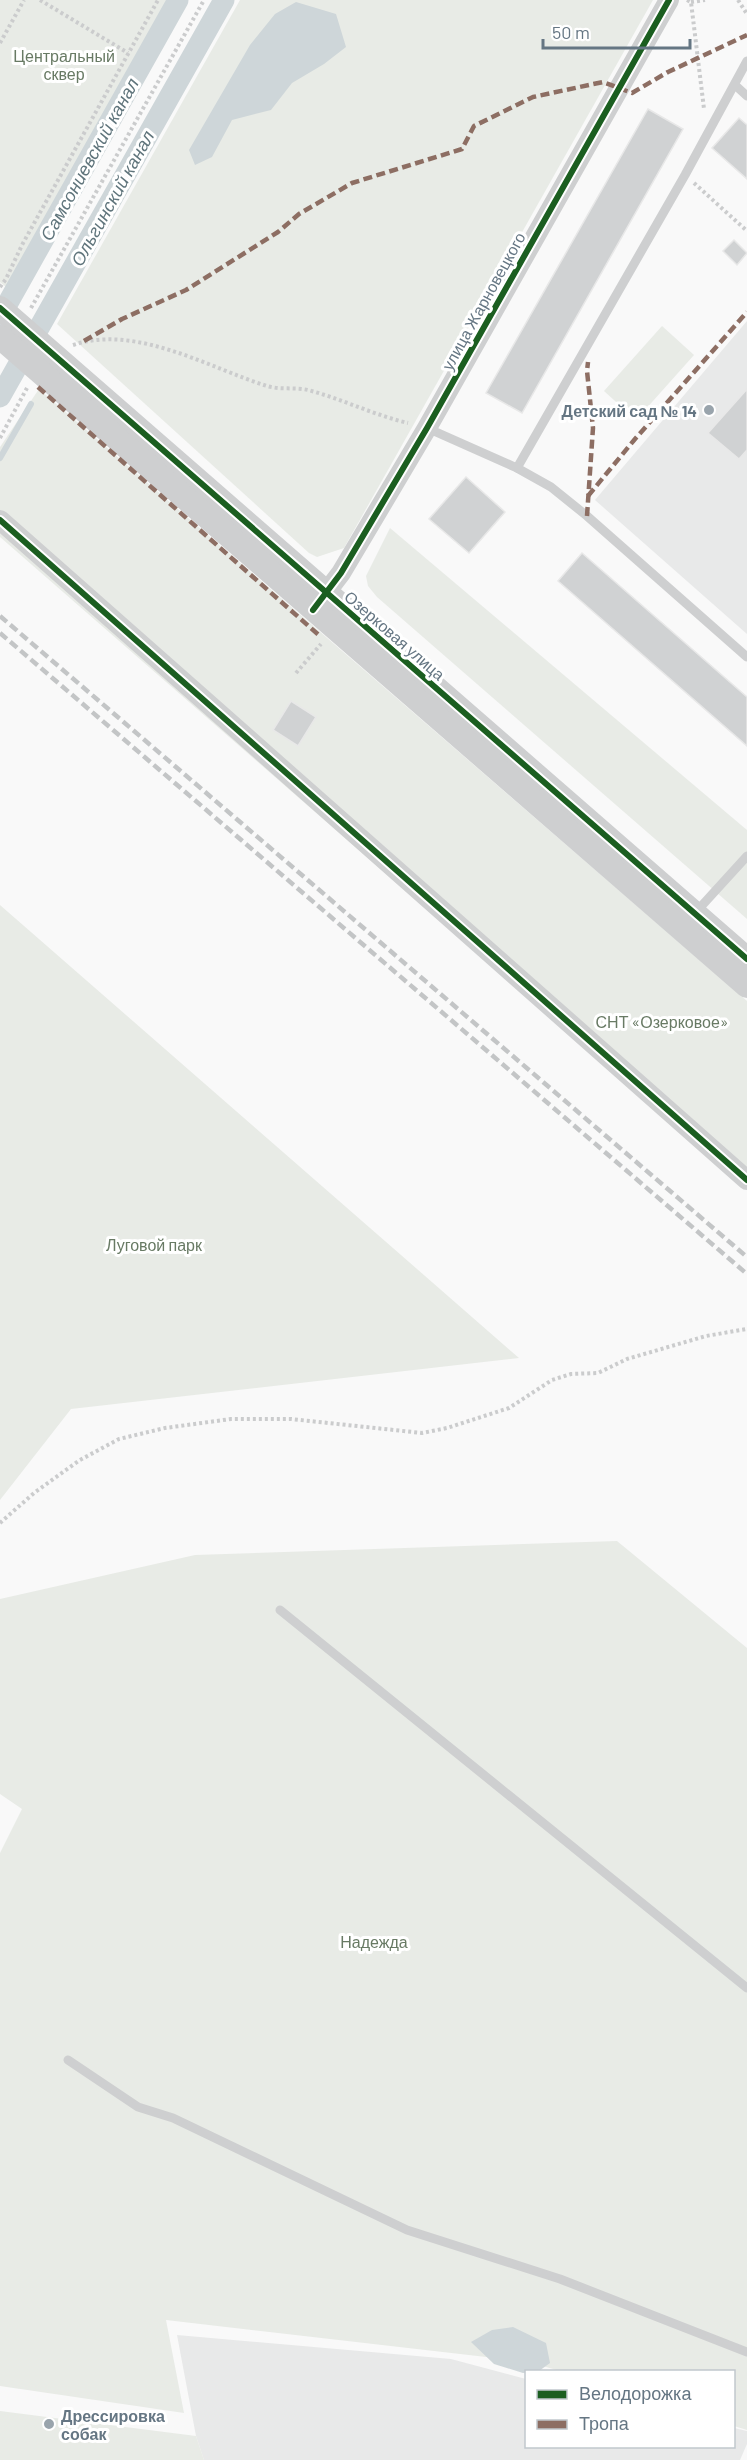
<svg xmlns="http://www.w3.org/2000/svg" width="747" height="2460" font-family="Barlow,sans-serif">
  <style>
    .built { fill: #e8e9e9 }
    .green { fill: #e8ebe6 }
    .water { fill: #ced6d9 }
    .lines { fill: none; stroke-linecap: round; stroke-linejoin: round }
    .stream { stroke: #ced6d9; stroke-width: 6 }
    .canal { stroke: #ced6d9; stroke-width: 21 }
    .building { fill: #d0d2d3; stroke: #e8e8e8; stroke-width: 1.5 }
    .path { stroke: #cbcccd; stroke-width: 4; stroke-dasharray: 3 3; stroke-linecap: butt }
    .service { stroke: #cecfd0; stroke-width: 9 }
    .minor { stroke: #cecfd0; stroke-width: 20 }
    .tertiary { stroke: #cecfd0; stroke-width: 24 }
    .rail { stroke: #c3c5c6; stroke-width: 4.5; stroke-dasharray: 9 4.5; stroke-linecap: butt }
    .quiet { stroke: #8d6e63; stroke-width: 4.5; stroke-dasharray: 9 4.5; stroke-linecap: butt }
    .cycleway-casing { stroke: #fff; stroke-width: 10 }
    .cycleway { stroke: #1b5e20; stroke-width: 6 }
    .poi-dot { fill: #99a4ac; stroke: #fff; stroke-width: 2 }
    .labels { text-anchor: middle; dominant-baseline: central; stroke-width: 6; stroke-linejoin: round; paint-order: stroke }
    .park-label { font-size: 16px; fill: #687a64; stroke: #fff }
    .street-label { font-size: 16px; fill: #657683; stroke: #fff }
    .poi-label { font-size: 16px; font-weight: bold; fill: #657683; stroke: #fff; text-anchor: end }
    .water-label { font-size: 18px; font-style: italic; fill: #60757c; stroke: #fff }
  </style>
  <rect width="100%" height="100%" fill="#f9f9f9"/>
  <!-- built -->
  <g class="built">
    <polygon points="747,321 747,634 595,500"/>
    <polygon points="177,2335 451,2359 526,2379 526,2446 734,2446 734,2428 747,2431 747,2444 740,2460 204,2460 196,2436"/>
  </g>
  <!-- green -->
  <g class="green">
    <polygon points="0,0 173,0 11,291 0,282"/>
    <polygon points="240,0 653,0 344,548 317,557 309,553 57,324"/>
    <polygon points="662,326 694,355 636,420 604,391"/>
    <polygon points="39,389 747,1001 747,1189 0,537 0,447"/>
    <polygon points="390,528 747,830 747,919 377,597 368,586 366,576"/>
    <polygon points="0,905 519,1358 71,1409 0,1500"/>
    <polygon points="617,1541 747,1648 747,2430 734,2426 734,2372 560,2371 529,2362 166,2320 184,2413 0,2386 0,1853 22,1809 0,1794 0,1599 195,1555"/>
    <polygon points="0,2411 196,2436 204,2460 0,2460"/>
  </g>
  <!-- water -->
  <g class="water">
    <polygon points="296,2 336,14 346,47 324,64 292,83 271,110 232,120 212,157 195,165 189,150 250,45 275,14"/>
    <polygon points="513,2327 546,2343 550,2363 539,2371 523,2373 494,2364 471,2342 492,2330"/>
  </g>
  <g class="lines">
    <!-- stream -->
    <polyline class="stream" points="0,458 31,404"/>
    <!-- canal -->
    <g class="canal">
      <polyline points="0,317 178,0"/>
      <polyline points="0,397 224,0"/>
    </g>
  </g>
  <!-- building -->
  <g class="building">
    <polygon points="648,109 683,129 522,413 486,393"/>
    <polygon points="739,118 747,125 747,179 712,148"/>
    <polygon points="734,240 747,253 737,265 723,251"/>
    <polygon points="747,389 747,450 739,459 708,433"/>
    <polygon points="466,477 505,512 469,553 429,519"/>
    <polygon points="582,553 747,697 747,746 558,581"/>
    <polygon points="291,701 316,717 298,746 273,730"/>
  </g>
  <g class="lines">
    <!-- path -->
    <g class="path">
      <polyline points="40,0 128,53"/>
      <polyline points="687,0 691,2 704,109"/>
      <polyline points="738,0 747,14"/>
      <polyline points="691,2 705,0"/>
      <polyline points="0,43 24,0"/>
      <polyline points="694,183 747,231"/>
      <polyline points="0,287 6,279 22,245 158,0"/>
      <polyline points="31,308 204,0"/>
      <path d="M73,345C136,324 207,367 267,386C280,390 295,387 308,390C342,399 374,415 408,423"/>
      <polyline points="0,438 27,388"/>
      <polyline points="296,673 321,644"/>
      <polyline points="0,1523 34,1493 80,1460 119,1439 165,1428 231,1419 291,1419 422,1433 447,1428 509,1408 552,1380 571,1374 598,1373 627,1359 706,1336 747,1329"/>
    </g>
    <!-- service -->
    <g class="service">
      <polyline points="735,85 747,96"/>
      <polyline points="427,428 517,468 685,175 747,61"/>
      <polyline points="517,468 551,487 587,516 747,657"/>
      <polyline points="696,912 747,856"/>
      <polyline points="280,1610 747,1988"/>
      <polyline points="68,2060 138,2107 173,2118 407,2230 560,2279 747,2352"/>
    </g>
    <!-- minor -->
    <g class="minor">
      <polyline points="0,520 747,1180"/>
      <polyline points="318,603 341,573 427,428 669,0"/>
    </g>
    <!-- tertiary -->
    <g class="tertiary">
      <polyline points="0,308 747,959"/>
      <polyline points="0,337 747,986"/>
    </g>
    <!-- rail -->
    <g class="rail">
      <polyline points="0,616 747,1257"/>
      <polyline points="0,633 747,1274"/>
    </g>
    <!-- quiet -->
    <g class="quiet">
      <polyline points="84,341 122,319 186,290 278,232 299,214 352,183 462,149 474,126 533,97 603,82 632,93 668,72 747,35"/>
      <polyline points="38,387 321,637"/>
      <polyline points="588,496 635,439 747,312"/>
      <polyline points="587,516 593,428 587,371 588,362"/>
    </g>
    <defs>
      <g id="cycleway">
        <polyline points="0,308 747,959"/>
        <polyline points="0,520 747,1180"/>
        <polyline points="313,610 341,573 427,428 669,0"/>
      </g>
    </defs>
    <!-- cycleway casing -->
    <use href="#cycleway" class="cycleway-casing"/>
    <!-- cycleway -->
    <use href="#cycleway" class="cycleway"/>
  </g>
  <!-- markers -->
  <g class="poi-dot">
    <circle cx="709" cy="410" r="6"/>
    <circle cx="49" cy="2424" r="6"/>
  </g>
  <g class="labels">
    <!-- park labels -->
    <g class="park-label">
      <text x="64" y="55">Центральный<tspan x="64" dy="18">сквер</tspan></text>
      <text x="662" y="1021">СНТ «Озерковое»</text>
      <text x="154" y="1244">Луговой парк</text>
      <text x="374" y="1941">Надежда</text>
    </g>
    <!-- street labels -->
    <g class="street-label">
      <text transform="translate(483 301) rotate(-61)">улица Жарновецкого</text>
      <text transform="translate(395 635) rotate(41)">Озерковая улица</text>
    </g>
    <!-- poi labels -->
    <g class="poi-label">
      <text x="697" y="410">Детский сад № 14</text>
      <text x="61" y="2415" text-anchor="start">Дрессировка<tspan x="61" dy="18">собак</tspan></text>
    </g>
    <!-- water labels -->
    <g class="water-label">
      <text transform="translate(89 159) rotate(-61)">Самсониевский канал</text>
      <text transform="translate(112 198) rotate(-61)">Ольгинский канал</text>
    </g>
  </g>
  <!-- legend -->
  <rect x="525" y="2370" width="210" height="78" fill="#ffffff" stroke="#c1c8cd" stroke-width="1.5"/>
  <rect x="537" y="2390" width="30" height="9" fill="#1b5e20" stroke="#c1c8cd" stroke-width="1.5"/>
  <text x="579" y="2400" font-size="18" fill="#657683">Велодорожка</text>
  <rect x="537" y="2420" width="30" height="9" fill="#8d6e63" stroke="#c1c8cd" stroke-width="1.5"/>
  <text x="579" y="2430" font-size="18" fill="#657683">Тропа</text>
  <!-- scale -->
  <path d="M543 39v9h147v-9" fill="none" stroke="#657683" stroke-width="3"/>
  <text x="552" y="39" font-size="18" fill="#657683" stroke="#ffffff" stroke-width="4.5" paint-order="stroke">50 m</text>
</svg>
